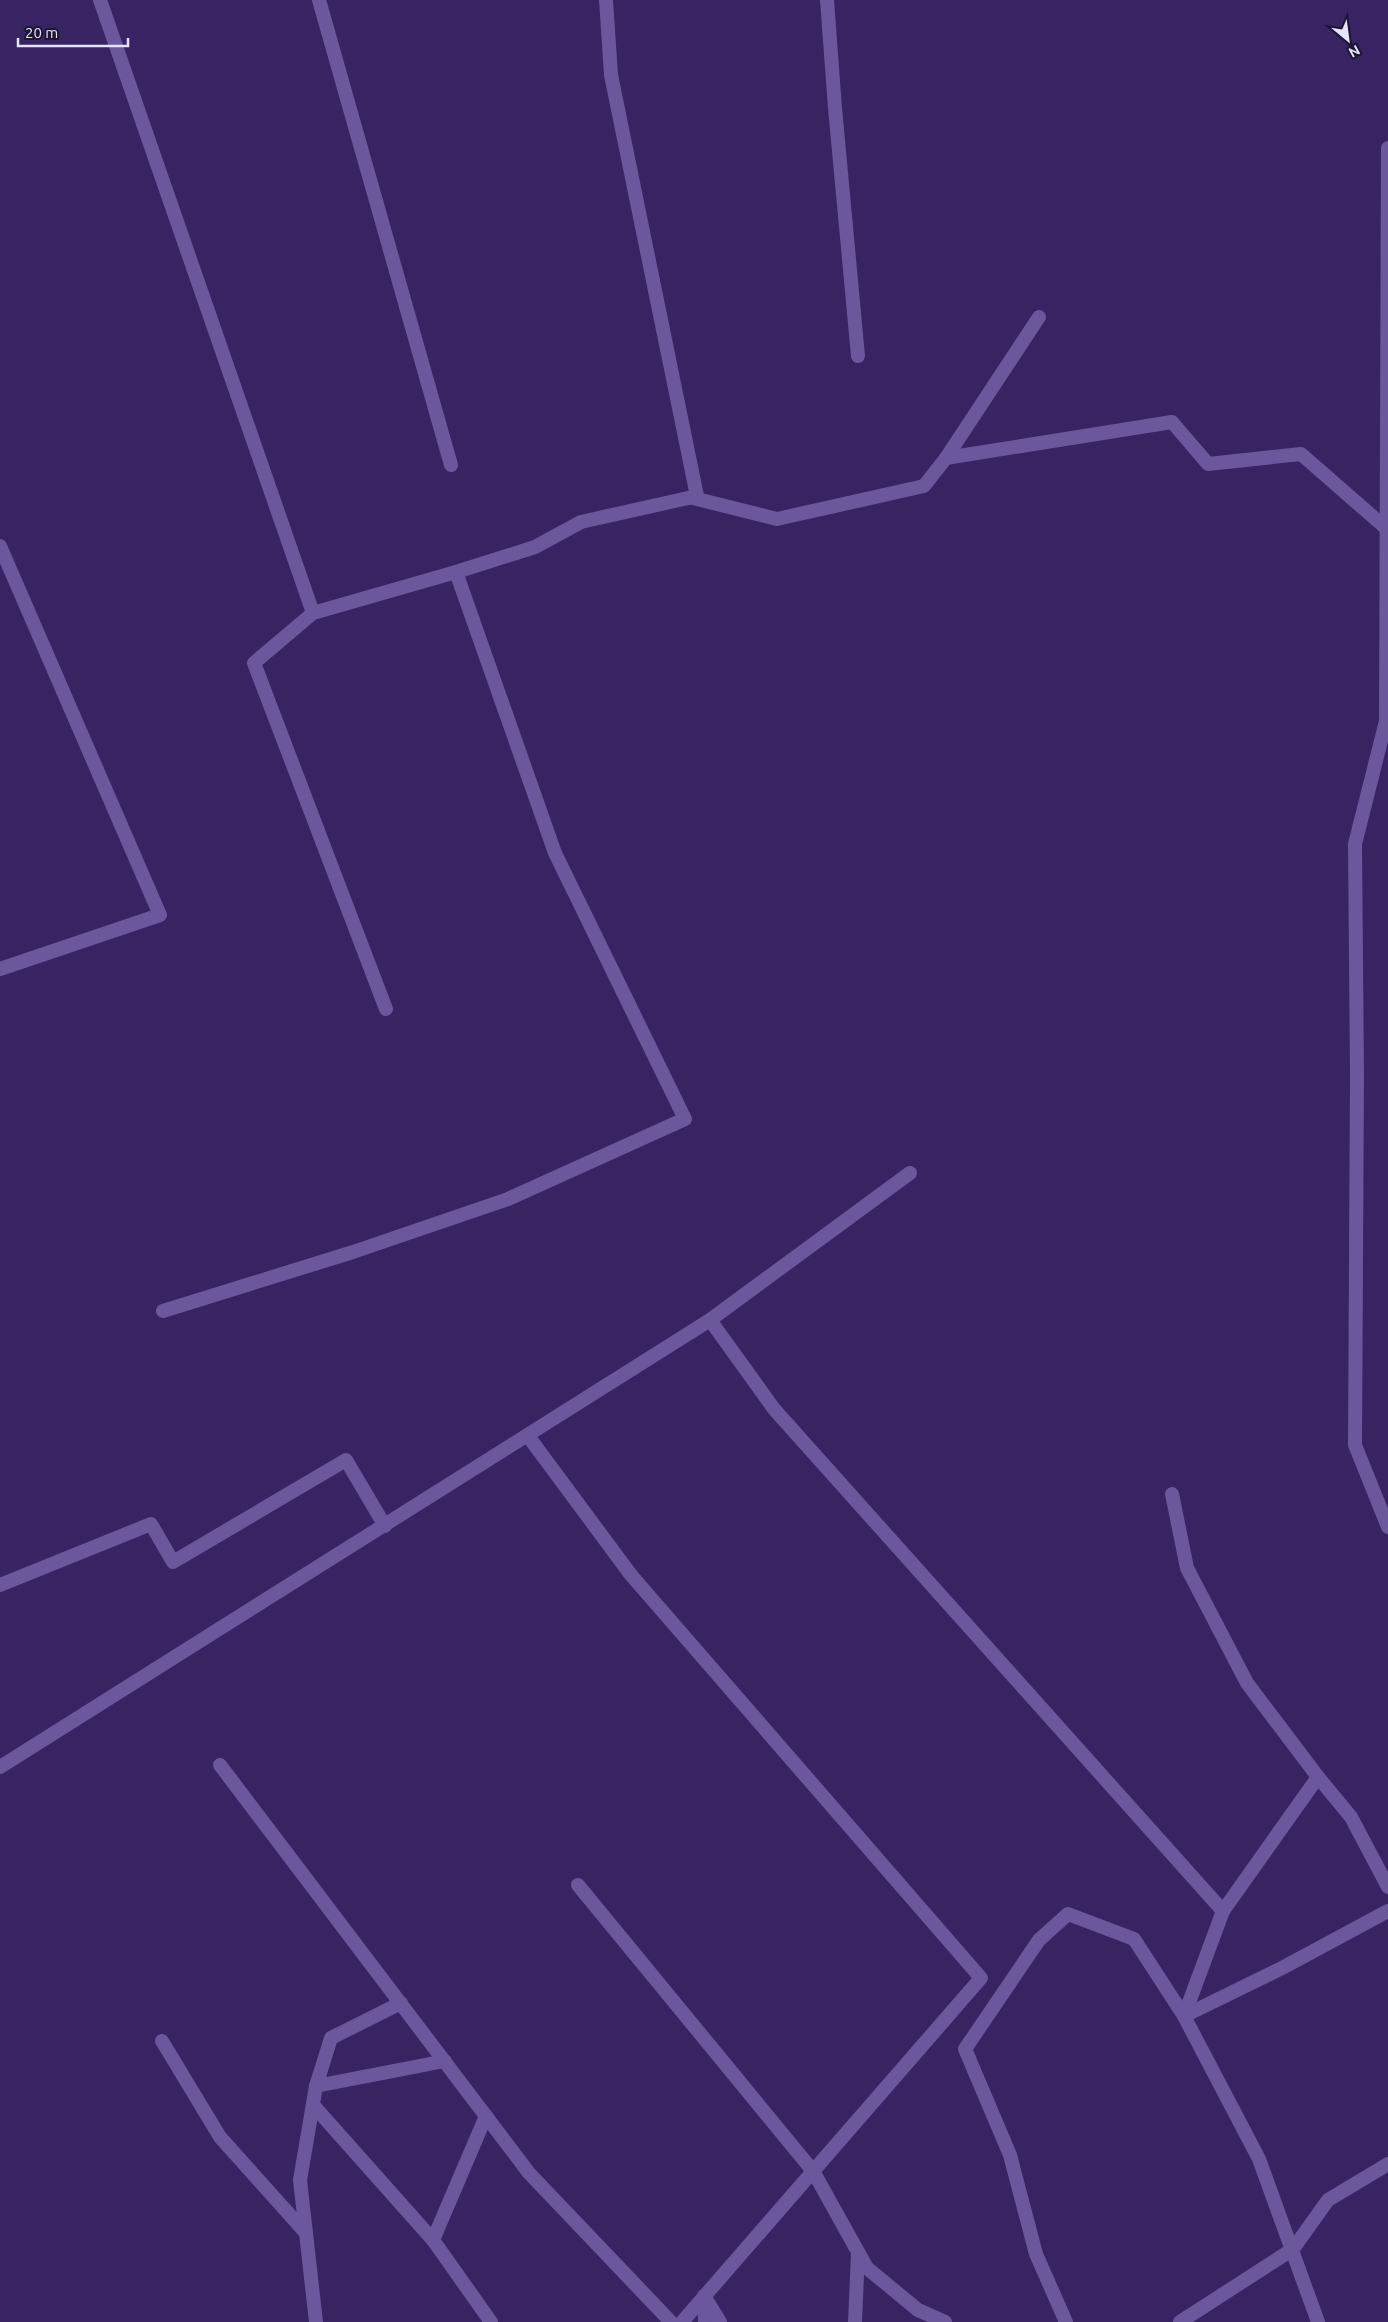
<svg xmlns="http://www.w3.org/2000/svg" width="1388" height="2322" font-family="Ubuntu,sans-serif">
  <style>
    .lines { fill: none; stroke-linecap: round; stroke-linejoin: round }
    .minor { stroke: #6a579c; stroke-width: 14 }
  </style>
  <rect width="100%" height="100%" fill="#382363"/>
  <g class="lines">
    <!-- minor -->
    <g class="minor">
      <polyline points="100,0 313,613"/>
      <polyline points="319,0 451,465"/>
      <polyline points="827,0 835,108 858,356"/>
      <polyline points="1388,148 1386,721 1355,844 1357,1075 1355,1445 1388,1527"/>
      <polyline points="946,458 1039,317"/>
      <polyline points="693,498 777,519 924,486 946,458 1172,422 1208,464 1301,454 1387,529"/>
      <polyline points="0,546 160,915 0,969"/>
      <polyline points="386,1009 254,663 313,613 456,572"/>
      <polyline points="163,1311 353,1252 508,1199 685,1119 555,853 456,572 535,547 581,522 697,496 611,75 606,0"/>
      <polyline points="710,1320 774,1409 1223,1911"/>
      <polyline points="528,1436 631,1575 981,1978 682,2322"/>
      <polyline points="1172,1494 1187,1568 1247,1683 1318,1777 1351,1817 1388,1887"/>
      <polyline points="0,1585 151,1524 173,1562 346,1460 385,1526"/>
      <polyline points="220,1765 529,2173 671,2322"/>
      <polyline points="0,1767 710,1320 910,1173"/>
      <polyline points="578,1885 813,2171 867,2268 918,2310 945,2322"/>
      <polyline points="162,2041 220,2137 306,2233"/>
      <polyline points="316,2086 445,2061"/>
      <polyline points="313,2105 433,2240 491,2322"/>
      <polyline points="433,2240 486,2116"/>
      <polyline points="704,2296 720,2322"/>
      <polyline points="704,2299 705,2322"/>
      <polyline points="316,2322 300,2180 316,2086 331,2038 401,2003"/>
      <polyline points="855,2322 858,2253"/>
      <polyline points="1066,2322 1036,2254 1010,2155 965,2049 1039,1940 1068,1914 1134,1939 1184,2016 1282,1968 1388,1911"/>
      <polyline points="1180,2322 1293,2249 1328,2200 1388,2164"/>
      <polyline points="1318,2322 1259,2159 1184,2016 1223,1911 1318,1777"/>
    </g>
  </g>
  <!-- north arrow -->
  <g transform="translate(1348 40) rotate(151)" stroke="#1d1531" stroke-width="4" paint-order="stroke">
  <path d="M0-4L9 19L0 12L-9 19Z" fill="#e7e3fa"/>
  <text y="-8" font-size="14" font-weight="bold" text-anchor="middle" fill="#e7e3fa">N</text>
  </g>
  <!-- scale -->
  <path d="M18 38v8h110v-8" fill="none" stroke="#e7e3fa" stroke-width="2.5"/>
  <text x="25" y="38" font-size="15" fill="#e7e3fa" stroke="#1d1531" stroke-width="4" paint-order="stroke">20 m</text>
</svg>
